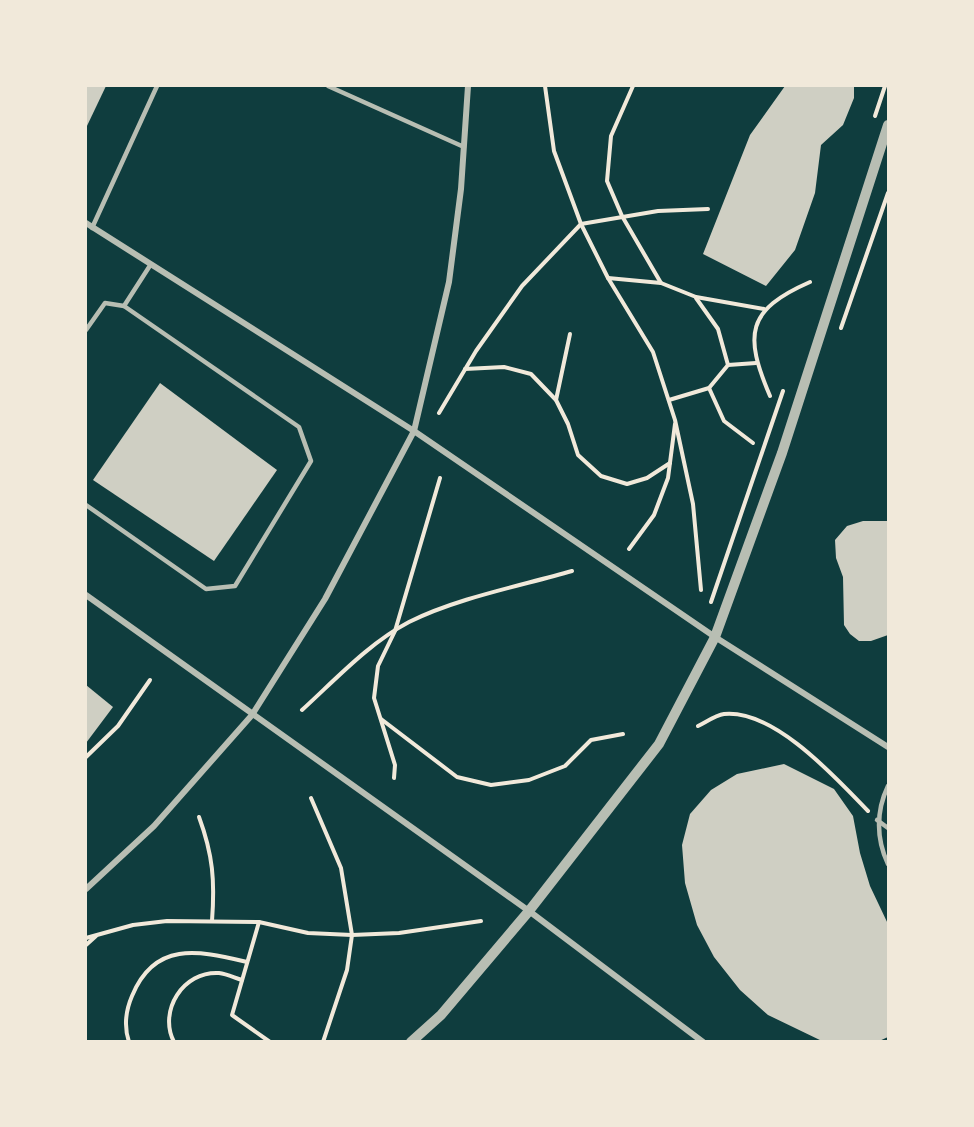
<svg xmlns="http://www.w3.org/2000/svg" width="974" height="1127" font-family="'Sofia Sans Condensed',sans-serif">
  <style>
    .building { fill: #cfcfc3 }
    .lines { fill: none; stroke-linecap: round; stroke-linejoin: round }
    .path { stroke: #f1e9da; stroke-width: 4 }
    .service { stroke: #b8beb3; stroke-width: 4.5 }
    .minor { stroke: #b8beb3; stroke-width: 6 }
    .tertiary { stroke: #b8beb3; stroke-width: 10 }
  </style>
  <rect width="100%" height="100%" fill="#0f3d3e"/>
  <!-- building -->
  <g class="building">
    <polygon points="86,86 106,86 86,128"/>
    <polygon points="785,86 854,86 854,98 843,125 821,145 815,193 795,250 766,286 703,254 750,135"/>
    <polygon points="160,383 277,470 214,561 93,480"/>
    <polygon points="863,521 888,521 888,635 871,641 859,641 850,634 844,625 843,577 836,558 835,540 847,526"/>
    <polygon points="86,685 113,707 86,743"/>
    <polygon points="784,764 834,789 853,816 860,853 870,886 888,924 888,1037 877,1042 824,1042 768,1015 740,990 714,957 697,925 685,883 682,845 690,814 711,790 737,774"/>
  </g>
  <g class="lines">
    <!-- path -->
    <g class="path">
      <polyline points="545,86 554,151 581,224 608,278 653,352 675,420 693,504 701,590"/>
      <polyline points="633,86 611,136 607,181 622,216 661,283"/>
      <polyline points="875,116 885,86"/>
      <polyline points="608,278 661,283 696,297 764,309"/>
      <polyline points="696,298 718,329 728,365"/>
      <polyline points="841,328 888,193"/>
      <polyline points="465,369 504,367 531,374 556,400 568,424 578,455 601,476 627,484 647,478 670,463"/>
      <polyline points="709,388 724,421 753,443"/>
      <path d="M770,396C744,335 746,310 810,282"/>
      <polyline points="556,400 570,334"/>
      <polyline points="669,400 709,388 728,365 756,363"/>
      <polyline points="439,413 476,351 522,286 581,224 658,211 708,209"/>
      <polyline points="629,549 654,515 668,478 675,424"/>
      <polyline points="711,602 783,391"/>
      <path d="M302,710C335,680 369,643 409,622C457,598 520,586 572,571"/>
      <polyline points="381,719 457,777 491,785 529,780 565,766 591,740 623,734"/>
      <path d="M698,726C706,722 716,715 724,714C774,709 836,778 868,811"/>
      <polyline points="86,757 118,726 150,680"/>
      <polyline points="394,778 395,765 374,698 378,666 395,631 440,478"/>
      <polyline points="311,798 341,868 352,935 347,970 323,1042"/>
      <path d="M199,817C213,855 215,881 212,921"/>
      <polyline points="259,922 232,1015 270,1042"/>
      <polyline points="86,938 133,925 167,921 259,922 308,933 352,935 399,933 481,921"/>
      <polyline points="86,945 96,936"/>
      <path d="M129,1042C124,1027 126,1010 132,996C155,940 199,951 247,962"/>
      <path d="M174,1042C158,1011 183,971 219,973C227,974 235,978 242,980"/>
    </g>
    <!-- service -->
    <g class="service">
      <polyline points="328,86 464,147"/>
      <polyline points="92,228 157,86"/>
      <polyline points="86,330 105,303 124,306 151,264"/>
      <polyline points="86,505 206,589 235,586 311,461 299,427 124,306"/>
      <path d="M888,786C876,811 876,839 888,864"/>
      <polyline points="877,820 888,828"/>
    </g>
    <!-- minor -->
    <g class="minor">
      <polyline points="86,223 414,431 715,637 888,747"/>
      <polyline points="86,595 529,911 703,1042"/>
      <polyline points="86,889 154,826 252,715 325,599 414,431 449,282 461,189 468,86"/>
    </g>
    <!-- tertiary -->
    <polyline class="tertiary" points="411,1042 441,1015 529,911 659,744 715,637 782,453 888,125"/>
  </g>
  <!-- border -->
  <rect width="974" height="1127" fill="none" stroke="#f1e9da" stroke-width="174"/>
</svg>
